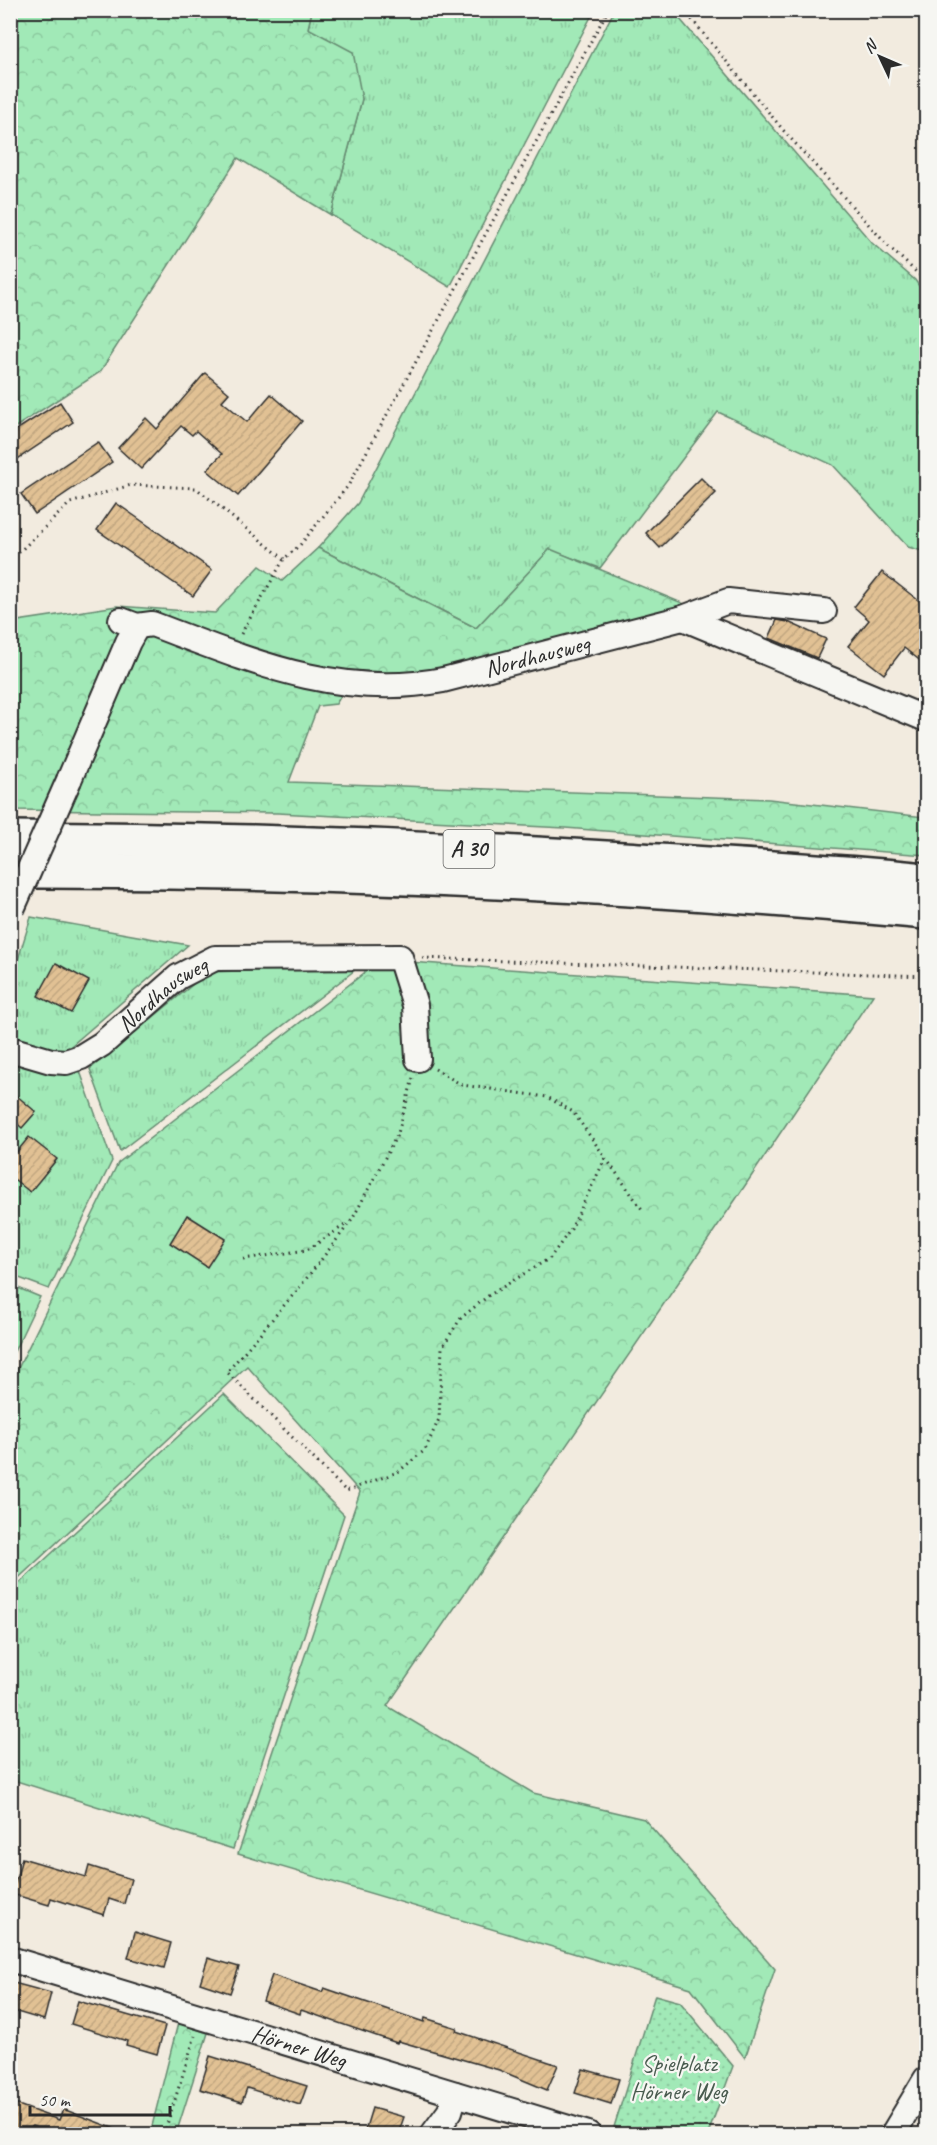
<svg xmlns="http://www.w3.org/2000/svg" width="937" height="2145" font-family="Caveat,sans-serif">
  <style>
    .grass { fill: url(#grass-tufts); stroke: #668a71; stroke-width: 1.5 }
    .forest { fill: url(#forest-crowns); stroke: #668a71; stroke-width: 1.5 }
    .park { fill: url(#park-dots); stroke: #668a71; stroke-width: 1.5 }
    .building { fill: url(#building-hatch); stroke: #2b2b2b; stroke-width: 1.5 }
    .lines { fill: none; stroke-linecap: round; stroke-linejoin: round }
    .minor-casing { stroke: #2b2b2b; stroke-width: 28 }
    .highway-casing { stroke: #2b2b2b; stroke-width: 38 }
    .path { stroke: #2b2b2b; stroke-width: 3; stroke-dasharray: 1.5 4.5; stroke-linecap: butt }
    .minor { stroke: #f6f6f2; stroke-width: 24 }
    .highway { stroke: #f6f6f2; stroke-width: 33 }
    .minor-bridge-casing { stroke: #2b2b2b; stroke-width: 28; stroke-linecap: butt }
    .minor-bridge { stroke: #f6f6f2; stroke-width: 24 }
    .labels { text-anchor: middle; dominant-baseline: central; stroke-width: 4.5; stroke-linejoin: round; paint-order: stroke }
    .shield { fill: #f6f6f2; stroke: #686867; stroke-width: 1.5 }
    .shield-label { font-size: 22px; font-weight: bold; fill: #2b2b2b }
    .street-label { font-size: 24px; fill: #2b2b2b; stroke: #f6f6f2 }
    .park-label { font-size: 24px; fill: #485a4e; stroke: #f6f6f2 }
  </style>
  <defs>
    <pattern id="grass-tufts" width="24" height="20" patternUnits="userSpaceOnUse" patternTransform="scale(1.5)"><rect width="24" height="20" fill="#a1e9b7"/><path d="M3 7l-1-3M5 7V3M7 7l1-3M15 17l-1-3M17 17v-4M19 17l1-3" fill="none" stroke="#8bc89e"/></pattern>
    <pattern id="forest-crowns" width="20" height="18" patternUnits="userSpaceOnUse" patternTransform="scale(1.5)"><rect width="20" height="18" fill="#a1e9b7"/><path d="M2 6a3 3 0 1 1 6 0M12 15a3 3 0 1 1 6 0" fill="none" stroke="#8bc89e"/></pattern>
    <pattern id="park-dots" width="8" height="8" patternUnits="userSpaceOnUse" patternTransform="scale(1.5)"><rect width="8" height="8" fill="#a1e9b7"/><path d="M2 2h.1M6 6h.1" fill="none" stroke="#8bc89e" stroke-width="1.8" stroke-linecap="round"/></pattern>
    <pattern id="building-hatch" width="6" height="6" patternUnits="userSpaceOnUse" patternTransform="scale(1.5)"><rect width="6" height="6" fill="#e1c194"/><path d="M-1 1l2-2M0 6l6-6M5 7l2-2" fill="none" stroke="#c1a680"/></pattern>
  </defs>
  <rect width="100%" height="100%" fill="#f2ebdf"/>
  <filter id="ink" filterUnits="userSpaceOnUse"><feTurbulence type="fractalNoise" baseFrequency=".0167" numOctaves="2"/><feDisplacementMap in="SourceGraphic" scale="12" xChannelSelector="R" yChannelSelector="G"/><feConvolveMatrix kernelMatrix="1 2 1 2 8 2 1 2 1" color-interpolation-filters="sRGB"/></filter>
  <g filter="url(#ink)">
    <!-- grass -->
    <g class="grass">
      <polygon points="312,11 594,11 450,287 331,215 362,99 308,28"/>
      <polygon points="614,11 673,11 872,243 915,280 926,296 926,552 908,547 833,465 718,412 600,568 550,550 476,628 318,548 358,503"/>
      <polygon points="31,917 188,945 71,1046 112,1161 49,1289 11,1275 11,982"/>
      <polygon points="359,967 120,1151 90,1069 208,972"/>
      <polygon points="11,1285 40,1297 11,1358"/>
      <polygon points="224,1394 344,1515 233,1849 10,1779 11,1591"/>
    </g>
    <!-- forest -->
    <g class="forest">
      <polygon points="11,10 312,11 308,28 353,52 362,99 331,215 238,158 100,372 11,430"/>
      <polygon points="318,548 476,628 550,549 692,607 421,676 355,672 336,704 318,706 289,782 769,799 924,817 926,814 926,855 565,828 278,813 11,810 11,622 117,606 215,613 260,566 282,581"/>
      <polygon points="381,960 873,995 736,1199 387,1706 533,1793 644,1819 775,1969 745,2058 691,1988 238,1854 360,1492 247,1366 11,1585 10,1385 118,1163"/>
      <polygon points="178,2023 208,2033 176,2134 150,2134"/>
    </g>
    <!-- park -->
    <polygon class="park" points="655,1995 680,2002 733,2066 708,2134 640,2134 614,2127"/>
    <!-- building -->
    <g class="building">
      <polygon points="205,373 229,393 222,401 247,422 271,394 302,421 238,496 207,470 222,454 196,431 192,435 181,426 141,469 118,448 146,418 157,429"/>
      <polygon points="60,402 73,422 10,464 10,434"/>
      <polygon points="98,442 112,462 35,514 21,494"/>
      <polygon points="701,478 716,493 660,548 646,533"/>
      <polygon points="116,503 212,570 193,596 97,530"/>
      <polygon points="882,572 927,607 927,666 904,648 884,674 848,646 869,620 854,607"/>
      <polygon points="777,620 788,622 826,639 817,658 769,638"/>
      <polygon points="56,963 89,981 71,1013 38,996"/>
      <polygon points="10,1090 36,1112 22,1128 10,1117"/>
      <polygon points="29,1137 57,1159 30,1192 10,1176 10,1160"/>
      <polygon points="187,1215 225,1239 207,1267 170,1243"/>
      <polygon points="22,1858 86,1877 89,1866 131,1879 124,1904 109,1899 104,1915 51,1898 49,1905 12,1894"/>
      <polygon points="135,1932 171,1943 164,1968 128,1958"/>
      <polygon points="208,1958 239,1967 230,1993 200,1983"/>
      <polygon points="272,1975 322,1992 324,1988 424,2022 425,2018 457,2028 456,2031 558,2065 547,2090 499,2070 398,2041 397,2043 301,2010 300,2014 263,2001"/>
      <polygon points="10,1982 51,1993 44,2020 10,2010"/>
      <polygon points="78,2001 165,2026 157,2054 126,2045 127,2041 71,2024"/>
      <polygon points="210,2056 307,2086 300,2105 247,2088 242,2102 200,2089"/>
      <polygon points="583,2069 619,2079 611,2104 575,2093"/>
      <polygon points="10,2102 59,2120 63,2109 128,2134 53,2134 32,2126 29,2134 10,2134"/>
      <polygon points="372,2108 404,2117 398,2134 364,2134"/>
    </g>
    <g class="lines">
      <defs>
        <g id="minor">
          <polyline points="683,618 926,719"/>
          <path id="s1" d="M121,620L137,626L152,624C248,660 338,700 443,680L683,618L728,601L824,611"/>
          <polyline points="69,780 128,642 137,626"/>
          <path id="s2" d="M10,1049L51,1061L66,1062L81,1057L102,1044L178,977L215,958L400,957L415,1005L418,1059"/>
          <path id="s3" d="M10,1959L588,2134"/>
          <polyline points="433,2134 450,2111 455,2094"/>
          <polyline points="893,2134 926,2079"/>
        </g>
        <g id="highway">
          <path d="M10,838C215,839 419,846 623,859C724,865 826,870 926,880"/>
          <path d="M10,871C316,870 623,884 926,912"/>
        </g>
      </defs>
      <!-- minor casing -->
      <use href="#minor" class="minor-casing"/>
      <!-- highway casing -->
      <use href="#highway" class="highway-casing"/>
      <!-- path -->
      <g class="path">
        <polyline points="684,10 784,131 889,247 926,281"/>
        <polyline points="10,561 70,503 131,485 196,488 284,559"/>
        <polyline points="241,634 284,559 300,545 348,486 608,10"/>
        <polyline points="422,958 926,976"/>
        <polyline points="435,1069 462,1085 547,1097 573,1112 644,1212"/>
        <polyline points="413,1078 398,1133 352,1220 299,1288 227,1372 346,1491 398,1472 425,1450 439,1419 442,1347 461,1318 488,1296 550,1258 571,1229 606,1157"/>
        <polyline points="243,1259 307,1250 348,1223"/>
        <polyline points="164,2134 195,2036"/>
      </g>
      <!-- minor -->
      <use href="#minor" class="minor"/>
      <!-- highway -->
      <use href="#highway" class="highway"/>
      <defs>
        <polyline id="minor-bridge" points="12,909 69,780"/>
      </defs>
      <!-- minor-bridge casing -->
      <use href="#minor-bridge" class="minor-bridge-casing"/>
      <!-- minor-bridge -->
      <use href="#minor-bridge" class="minor-bridge"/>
    </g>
  </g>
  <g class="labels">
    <!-- shield labels -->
    <rect class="shield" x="443.5" y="830" width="51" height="38" rx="4.5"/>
    <g class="shield-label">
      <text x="469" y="849">A 30</text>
    </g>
    <!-- street labels -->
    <g class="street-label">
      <text stroke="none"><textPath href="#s1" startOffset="430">Nordhausweg</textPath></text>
      <text stroke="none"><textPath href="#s2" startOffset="177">Nordhausweg</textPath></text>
      <text stroke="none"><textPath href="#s3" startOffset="302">Hörner Weg</textPath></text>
    </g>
    <!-- park labels -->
    <g class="park-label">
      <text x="679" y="2063">Spielplatz<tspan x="679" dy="28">Hörner Weg</tspan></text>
    </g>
  </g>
  <!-- margin -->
  <rect width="937" height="2145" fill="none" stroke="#f6f6f2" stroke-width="36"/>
  <rect x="18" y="18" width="901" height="2109" fill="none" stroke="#2b2b2b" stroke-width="2" filter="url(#ink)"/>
  <!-- north arrow -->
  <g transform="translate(880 57) rotate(314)" stroke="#f6f6f2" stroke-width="4.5" paint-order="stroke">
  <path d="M0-4.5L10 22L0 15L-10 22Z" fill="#2b2b2b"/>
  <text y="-9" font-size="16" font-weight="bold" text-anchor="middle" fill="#2b2b2b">N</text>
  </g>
  <!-- scale -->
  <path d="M30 2106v9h140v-9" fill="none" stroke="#2b2b2b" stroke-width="3"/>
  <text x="39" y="2106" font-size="18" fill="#2b2b2b" stroke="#f6f6f2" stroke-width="4.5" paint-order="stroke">50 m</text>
</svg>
